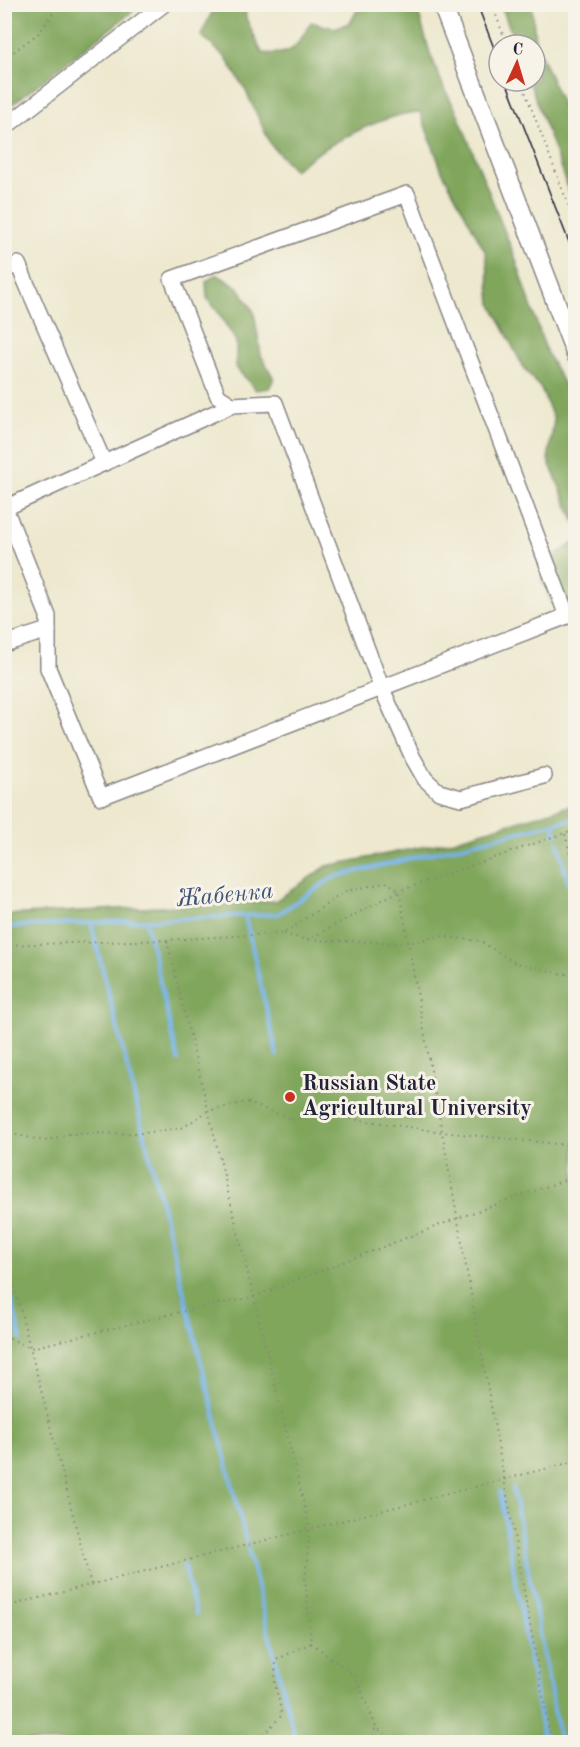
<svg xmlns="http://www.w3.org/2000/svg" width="580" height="1747" font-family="'Old Standard TT',serif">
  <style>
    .forest { fill: #80a65c; stroke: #51644c; stroke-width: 1.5 }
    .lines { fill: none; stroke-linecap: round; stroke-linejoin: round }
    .stream { stroke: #76b2e8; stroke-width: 4 }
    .minor-casing { stroke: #888584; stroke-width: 18 }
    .major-casing { stroke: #888584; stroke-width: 21 }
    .path { stroke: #888584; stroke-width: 2; stroke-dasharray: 1.5 4.5; stroke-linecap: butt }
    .minor { stroke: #fff; stroke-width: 15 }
    .major { stroke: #fff; stroke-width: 18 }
    .tram { stroke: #22223b; stroke-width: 1.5 }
    .poi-dot { fill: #c8321e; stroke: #f7f3e8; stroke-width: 2 }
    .labels { text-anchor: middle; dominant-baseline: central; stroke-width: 6; stroke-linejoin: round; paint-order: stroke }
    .poi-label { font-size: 22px; font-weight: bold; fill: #22223b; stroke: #f7f3e8; text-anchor: start }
    .water-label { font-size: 24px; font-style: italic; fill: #3f5478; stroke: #f7f3e8 }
  </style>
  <rect width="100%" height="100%" fill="#f7f3e8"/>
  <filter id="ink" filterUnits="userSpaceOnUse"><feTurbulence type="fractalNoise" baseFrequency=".0167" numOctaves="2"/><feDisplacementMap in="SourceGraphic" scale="12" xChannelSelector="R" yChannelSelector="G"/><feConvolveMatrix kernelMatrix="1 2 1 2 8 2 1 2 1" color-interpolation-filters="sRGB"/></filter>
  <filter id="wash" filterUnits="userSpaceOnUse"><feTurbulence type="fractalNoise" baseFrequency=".008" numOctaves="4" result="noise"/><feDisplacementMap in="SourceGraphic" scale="24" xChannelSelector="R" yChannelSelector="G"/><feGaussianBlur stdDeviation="1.35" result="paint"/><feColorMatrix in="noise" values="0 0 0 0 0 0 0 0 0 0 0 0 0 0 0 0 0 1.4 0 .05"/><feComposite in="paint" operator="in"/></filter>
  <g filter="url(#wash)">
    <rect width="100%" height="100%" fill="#ede8ce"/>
    <!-- forest -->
    <g class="forest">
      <polygon points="5,4 141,4 141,5 5,110"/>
      <path d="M218,5H245L246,18L262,53C295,56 295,48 311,22L334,28L350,23L360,5H416L430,53L444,88L457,112L516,260L546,351L571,398L570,420L576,431L575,523L548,460L554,420L541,389L523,367L491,303L486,253L442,171L420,112C382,114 323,146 294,170L271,145L245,89L226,58L201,35L212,12Z"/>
      <polygon points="501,5 532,5 535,41 569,121 575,146 575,207 529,81 535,81 535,45 516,45"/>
      <polygon points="216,274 239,288 254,312 261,355 274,379 269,388 256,390 236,368 236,341 218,312 207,298 206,282"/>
      <polygon points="575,542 575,612 572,613 553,604 542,580 557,554"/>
      <polygon points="575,804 575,1742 5,1742 5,915 275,901 327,866 447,842"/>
    </g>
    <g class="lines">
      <!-- stream -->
      <g class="stream">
        <polyline points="554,824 556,834"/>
        <polyline points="558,842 576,914"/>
        <polyline points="245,916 277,1055"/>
        <polyline points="146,921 178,1060"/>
        <polyline points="91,923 247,1544"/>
        <polyline points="4,927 278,914 334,877 576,818"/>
        <polyline points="4,1270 21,1339"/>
        <polyline points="513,1488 560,1742"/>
        <polyline points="500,1492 544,1742"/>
        <polyline points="248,1550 296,1742"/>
        <polyline points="184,1565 196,1614"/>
      </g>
    </g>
  </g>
  <g filter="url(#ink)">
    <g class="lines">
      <defs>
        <g id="minor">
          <polyline points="4,128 164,4"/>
          <polyline points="4,270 18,264 104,463"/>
          <polyline points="232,405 218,396 172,279 407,194 567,616 101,797 48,668 48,616 5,508 232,405 275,403 382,689 413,758 425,779 439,792 461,798 544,776"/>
          <polyline points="4,644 48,630"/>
        </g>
        <polyline id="major" points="442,4 576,355"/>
      </defs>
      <!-- minor casing -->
      <use href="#minor" class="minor-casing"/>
      <!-- major casing -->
      <use href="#major" class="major-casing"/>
      <!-- path -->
      <g class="path">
        <polyline points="492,4 507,45"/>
        <polyline points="4,59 40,32 59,4"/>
        <polyline points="521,81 576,225"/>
        <polyline points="565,834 576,878"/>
        <polyline points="284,934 307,940 399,891 576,829"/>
        <polyline points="310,940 408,943 439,936 480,941 515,963 562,974 576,974"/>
        <polyline points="167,941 310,1529 305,1579 311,1643 276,1660 275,1683 282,1715 261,1737 262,1742"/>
        <polyline points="4,945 167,940 284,933 346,891 388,882 399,891 551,1742"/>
        <polyline points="4,1132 45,1141 69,1134 144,1133 182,1128 208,1111 246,1102 294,1120 312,1113 442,1132 576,1146"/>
        <polyline points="4,1246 91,1585"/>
        <polyline points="4,1336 31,1348 188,1310 253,1297 458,1218 576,1176"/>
        <polyline points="4,1607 576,1461"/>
        <polyline points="311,1643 355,1676 376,1727 396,1742"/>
        <polyline points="372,1742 375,1728"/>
      </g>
      <!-- minor -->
      <use href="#minor" class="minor"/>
      <!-- major -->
      <use href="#major" class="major"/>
      <!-- tram -->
      <g class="tram">
        <polyline points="477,4 499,61"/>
        <polyline points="506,81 576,260"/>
      </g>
    </g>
  </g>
  <!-- markers -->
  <circle class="poi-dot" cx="290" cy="1097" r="6"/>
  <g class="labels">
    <!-- poi labels -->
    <g class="poi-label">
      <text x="302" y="1084">Russian State<tspan x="302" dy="25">Agricultural University</tspan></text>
    </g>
    <!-- water labels -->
    <g class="water-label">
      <text transform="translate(225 896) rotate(-5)">Жабенка</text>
    </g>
  </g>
  <!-- margin -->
  <rect width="580" height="1747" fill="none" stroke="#f7f3e8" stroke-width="24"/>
  <!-- north arrow -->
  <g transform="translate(517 63) rotate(4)"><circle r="28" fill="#f7f3e8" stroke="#a29fa3" stroke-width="1.5"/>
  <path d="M0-4.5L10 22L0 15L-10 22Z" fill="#c8321e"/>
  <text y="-9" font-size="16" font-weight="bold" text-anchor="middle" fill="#22223b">С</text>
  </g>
</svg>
